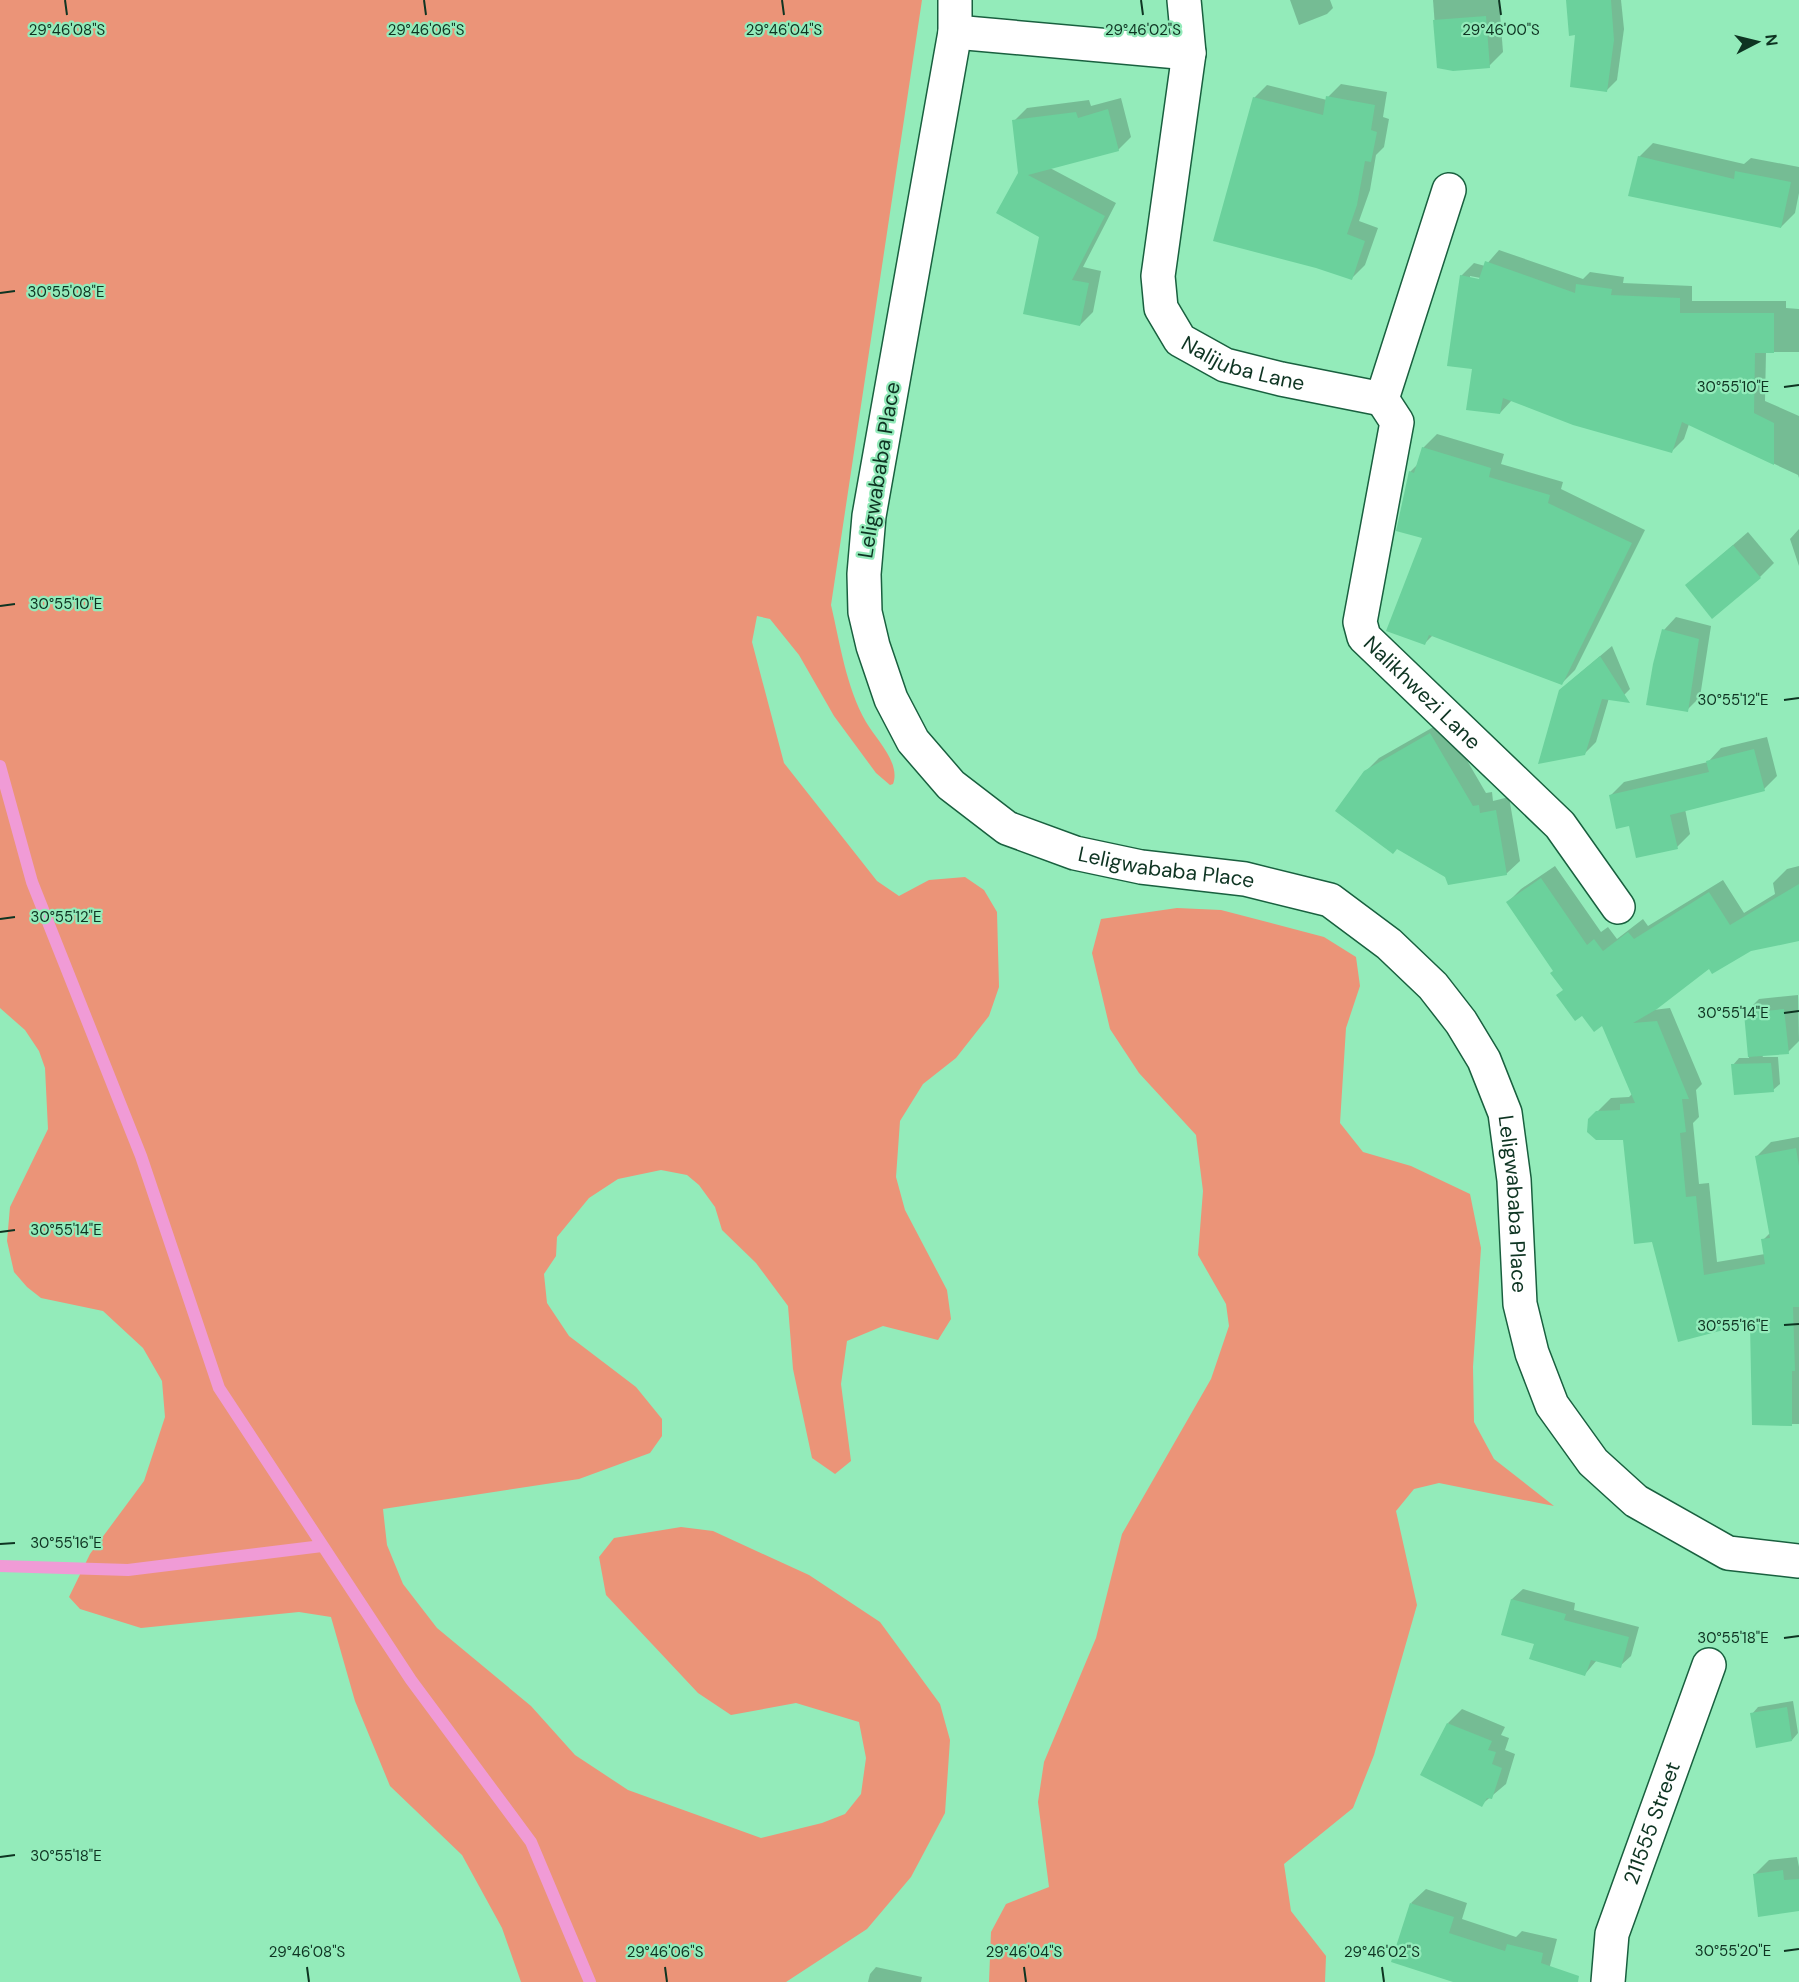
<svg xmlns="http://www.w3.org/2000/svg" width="1799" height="1982" font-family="'DM Sans',sans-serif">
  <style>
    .green { fill: #eb9478 }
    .shadow { fill: #0003; fill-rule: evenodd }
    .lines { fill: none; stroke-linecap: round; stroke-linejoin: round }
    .stream { stroke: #f09bd6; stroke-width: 12 }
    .building { fill: #6bd19c }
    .minor-casing { stroke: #19603f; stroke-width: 36 }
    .tertiary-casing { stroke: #19603f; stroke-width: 36 }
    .minor { stroke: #fff; stroke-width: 33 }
    .tertiary { stroke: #fff; stroke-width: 33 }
    .ticks { fill: none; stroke: #0e3422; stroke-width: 2 }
    .labels { text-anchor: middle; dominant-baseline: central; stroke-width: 4.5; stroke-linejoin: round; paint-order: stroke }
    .street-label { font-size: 21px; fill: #0e3422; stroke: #93ebba }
    .ticks-label { font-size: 15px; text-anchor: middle; fill: #0e3422; stroke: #93ebba; stroke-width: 4.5; stroke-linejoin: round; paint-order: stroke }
  </style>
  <rect width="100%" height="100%" fill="#93ebba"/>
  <!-- green -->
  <g class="green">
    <path d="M0,0H922L831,605C840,643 846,687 866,722C876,739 901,763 893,784L890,785L876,773L834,716L799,655L770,619L757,616L752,642L784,763L877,881L899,896L929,880L965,877L984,890L997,912L999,987L989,1016L956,1058L923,1084L900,1121L896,1177L905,1210L947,1290L951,1319L938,1340L883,1326L847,1341L841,1384L851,1461L835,1474L812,1458L793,1369L788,1306L756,1263L722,1230L715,1207L699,1185L687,1175L661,1170L618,1179L589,1198L557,1237L556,1256L544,1274L547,1303L569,1336L636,1387L662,1419V1436L650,1453L579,1479L383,1509L387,1545L403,1584L437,1628L531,1706L575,1755L628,1790L761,1838L822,1823L845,1814L861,1794L866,1758L859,1722L796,1703L731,1715L698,1693L606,1595L599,1557L614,1538L681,1527L713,1531L809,1575L880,1622L940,1704L950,1740L945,1813L911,1877L867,1929L786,1982H521L502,1928L462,1855L390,1786L355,1701L331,1617L299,1612L141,1628L80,1609L69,1597L90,1554L144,1481L165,1417L162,1381L143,1348L103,1311L41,1298L27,1287L14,1272L7,1241L10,1207L48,1129L45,1068L39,1051L25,1030L0,1008Z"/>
    <polygon points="1177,908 1221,910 1324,937 1356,957 1360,986 1346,1028 1340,1123 1363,1152 1411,1166 1470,1194 1481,1248 1473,1367 1474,1422 1494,1459 1554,1506 1439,1483 1414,1489 1396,1511 1417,1605 1374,1755 1353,1808 1284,1864 1291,1911 1326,1956 1325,1982 989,1982 991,1932 1006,1904 1049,1887 1038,1802 1044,1762 1096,1638 1122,1534 1211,1379 1229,1326 1226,1304 1198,1255 1203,1191 1196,1135 1139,1073 1110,1029 1092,953 1101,919"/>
  </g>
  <!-- shadow -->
  <g class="shadow">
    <polygon points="1290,0 1330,0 1333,8 1327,14 1299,25"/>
    <polygon points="1433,0 1499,0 1503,52 1489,66 1438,67"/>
    <polygon points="1568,0 1621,0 1624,29 1617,80 1607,90 1577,34"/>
    <polygon points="1341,84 1387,92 1383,117 1389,119 1384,147 1376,155 1370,190 1359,221 1378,228 1365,265 1352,278 1254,98 1267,85 1327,100 1328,97"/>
    <polygon points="1121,98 1131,137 1118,150 1050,168 1116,203 1083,267 1101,271 1093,312 1080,325 1041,236 1020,173 1014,121 1027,108 1089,100 1091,106"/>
    <polygon points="1653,143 1744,164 1751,158 1799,167 1799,193 1795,213 1781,227 1639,157"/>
    <path d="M1499,250L1583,279L1590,272L1624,277L1623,283L1692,286V301H1786V308L1799,309V352H1766L1765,401L1799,416V478L1798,475L1689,424L1684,439L1671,452L1512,400L1500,413L1473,368L1461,276L1474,263L1485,266ZM1470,276L1486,279H1470Z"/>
    <polygon points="1437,434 1504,454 1501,464 1563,482 1561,489 1645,530 1575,670 1561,684 1433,635 1424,644 1424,537 1410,472 1418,464 1423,448"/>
    <polygon points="1799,529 1799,566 1790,539"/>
    <polygon points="1748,532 1774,563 1760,577 1687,585"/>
    <polygon points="1676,617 1711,626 1700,697 1687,710 1664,630"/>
    <polygon points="1612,646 1630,689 1619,700 1609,698 1596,742 1584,754 1560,690"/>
    <polygon points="1444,721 1486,793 1492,792 1493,801 1509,797 1520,861 1506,874 1446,876 1365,772 1379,758"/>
    <polygon points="1767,737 1777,776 1764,789 1685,809 1690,834 1677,847 1630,824 1611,795 1624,782 1708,762 1721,748"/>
    <polygon points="1555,866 1601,932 1608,927 1617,939 1643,919 1648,926 1723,880 1744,913 1775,894 1773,883 1787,869 1799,866 1799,940 1783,929 1710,967 1653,1010 1670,1008 1702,1084 1696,1090 1699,1117 1693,1123 1699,1184 1709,1183 1717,1262 1765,1254 1763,1240 1776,1227 1799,1225 1799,1424 1754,1424 1751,1322 1679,1340 1625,1139 1589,1120 1611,1098 1629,1097 1632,1094 1603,1023 1564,989 1555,970 1508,902 1521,889"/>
    <polygon points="1798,995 1799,1041 1788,1052 1762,1055 1763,1057 1778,1057 1780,1084 1773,1090 1733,1065 1739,1058 1749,1058 1745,1013 1759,999"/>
    <polygon points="1799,1137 1799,1204 1757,1156 1771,1142"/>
    <polygon points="1523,1589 1575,1603 1574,1610 1639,1627 1631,1656 1620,1666 1597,1660 1585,1674 1536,1643 1503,1634 1512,1599"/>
    <polygon points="1793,1701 1798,1733 1792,1740 1752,1714 1758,1707"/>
    <polygon points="1462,1709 1505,1727 1501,1735 1509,1738 1505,1750 1515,1754 1506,1784 1481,1805 1448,1723"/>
    <polygon points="1797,1857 1799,1867 1799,1910 1755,1874 1769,1860"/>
    <polygon points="1426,1889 1467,1903 1462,1919 1516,1937 1522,1931 1557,1939 1546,1981 1483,1982 1411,1903"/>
    <polygon points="876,1967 922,1977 921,1982 868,1982 870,1974"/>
  </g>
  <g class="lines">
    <!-- stream -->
    <g class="stream">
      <polyline points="0,766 32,882 141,1156 219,1388 411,1680 531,1842 590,1982"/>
      <polyline points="0,1566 128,1570 322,1546"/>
    </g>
  </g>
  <!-- building -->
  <g class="building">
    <polygon points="1566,0 1611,0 1614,40 1607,92 1570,87 1575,35 1569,36"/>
    <polygon points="1486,16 1490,68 1453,71 1437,68 1433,20"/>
    <polygon points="1326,96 1375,105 1371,130 1377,132 1371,162 1365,161 1357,205 1347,234 1365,241 1352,280 1316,268 1213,241 1253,97 1323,115"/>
    <polygon points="1108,109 1119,151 1028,175 1105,216 1072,280 1089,283 1080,326 1023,314 1039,237 996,213 1018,173 1012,120 1076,112 1078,118"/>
    <polygon points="1638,156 1734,179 1735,171 1791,182 1781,228 1628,196"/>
    <polygon points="1485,261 1575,293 1576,284 1612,289 1611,295 1680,298 1680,313 1774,313 1774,353 1755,353 1754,413 1774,423 1774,465 1682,422 1672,453 1573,425 1503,398 1500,414 1466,410 1472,369 1447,366 1460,275 1479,279"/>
    <polygon points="1422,447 1491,468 1489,477 1550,495 1548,503 1632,543 1562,685 1429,635 1425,645 1386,631 1422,538 1396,531 1409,471 1414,473"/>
    <polygon points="1733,545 1761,578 1712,619 1685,585"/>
    <polygon points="1662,629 1699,639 1688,712 1646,705 1653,664"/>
    <polygon points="1600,656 1630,703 1602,699 1585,755 1538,764 1559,690"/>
    <polygon points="1430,733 1473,806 1479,805 1480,813 1496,810 1507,875 1448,885 1445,877 1397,849 1393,854 1335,811 1364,771"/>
    <polygon points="1754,749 1765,791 1670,815 1678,849 1636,858 1629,826 1616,829 1609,795 1709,772 1706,761"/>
    <polygon points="1541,878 1587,945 1594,939 1603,951 1628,932 1634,939 1709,892 1730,925 1799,884 1799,941 1751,951 1712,974 1709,969 1657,1009 1633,1023 1657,1021 1689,1099 1682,1099 1686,1132 1680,1133 1686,1197 1696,1196 1704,1275 1765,1264 1761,1239 1770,1238 1755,1156 1796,1148 1799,1166 1799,1307 1793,1307 1795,1371 1792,1371 1792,1426 1752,1425 1750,1323 1678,1342 1652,1242 1634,1244 1623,1140 1596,1140 1587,1132 1588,1119 1596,1111 1620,1110 1620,1104 1635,1103 1602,1026 1594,1032 1582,1016 1575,1021 1556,995 1563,990 1550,973 1553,971 1506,902"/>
    <polygon points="1784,1009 1789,1054 1748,1057 1744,1013"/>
    <polygon points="1771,1063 1774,1092 1734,1095 1731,1064"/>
    <polygon points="1511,1599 1566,1614 1564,1620 1629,1637 1621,1668 1591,1660 1585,1676 1529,1659 1534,1644 1501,1635"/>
    <polygon points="1787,1707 1792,1741 1756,1748 1750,1713"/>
    <polygon points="1447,1723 1492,1741 1488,1750 1496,1752 1492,1764 1502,1768 1492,1799 1487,1798 1482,1807 1420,1775"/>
    <polygon points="1783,1870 1784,1880 1799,1879 1799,1911 1758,1917 1753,1874"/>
    <polygon points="1410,1903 1454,1917 1449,1933 1505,1951 1507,1944 1543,1953 1541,1963 1579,1976 1578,1982 1453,1982 1391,1962"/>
  </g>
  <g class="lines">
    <defs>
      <g id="minor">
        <path id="s1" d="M1184,0L1189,53L1158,276L1161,308L1180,340L1225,365L1281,379L1382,399"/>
        <polyline points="955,32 1189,53"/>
        <path id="s2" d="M1382,399L1397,422L1360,622L1364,637L1560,825L1618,907"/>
        <polyline points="1382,399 1449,190"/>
        <path id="s3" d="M1608,1982L1612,1934L1709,1665"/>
      </g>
      <g id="tertiary">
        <path id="s4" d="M955,0V32L869,516L864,574L865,612L873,646L891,699L913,741L951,785L1007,828L1075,853L1141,867L1245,879L1330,900L1389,944L1433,986L1461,1022L1484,1060L1505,1113L1514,1180L1520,1304L1532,1353L1552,1405L1593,1462L1636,1501L1728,1553L1799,1561"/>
      </g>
    </defs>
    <!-- minor casing -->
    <use href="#minor" class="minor-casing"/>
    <!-- tertiary casing -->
    <use href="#tertiary" class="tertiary-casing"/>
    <!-- minor -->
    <use href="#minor" class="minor"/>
    <!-- tertiary -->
    <use href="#tertiary" class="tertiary"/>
  </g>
  <!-- ticks -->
  <path class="ticks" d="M65,0L67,15M424,0L426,15M782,0L784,15M1141,0L1143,15M1499,0L1501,15M0,293L15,291M1784,387L1799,385M0,606L15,604M1784,700L1799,698M0,919L15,917M1784,1013L1799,1011M0,1232L15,1230M1784,1325L1799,1324M0,1544L15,1543M1784,1638L1799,1636M0,1857L15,1855M1784,1951L1799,1949M307,1967L309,1982M665,1967L667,1982M1024,1967L1026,1982M1382,1967L1384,1982"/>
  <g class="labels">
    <!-- street labels -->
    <g class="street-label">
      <text stroke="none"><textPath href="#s1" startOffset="416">Nalijuba Lane</textPath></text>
      <text transform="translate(879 470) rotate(-81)">Leligwababa Place</text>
      <text stroke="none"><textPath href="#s2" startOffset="327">Nalikhwezi Lane</textPath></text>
      <text stroke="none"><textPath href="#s4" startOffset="1052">Leligwababa Place</textPath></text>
      <text stroke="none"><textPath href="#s4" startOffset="1592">Leligwababa Place</textPath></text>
      <text stroke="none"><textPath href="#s3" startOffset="166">211555 Street</textPath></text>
    </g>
  </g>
  <g class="ticks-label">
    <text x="67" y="35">29°46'08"S</text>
    <text x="426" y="35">29°46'06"S</text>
    <text x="784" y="35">29°46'04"S</text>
    <text x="1143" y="35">29°46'02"S</text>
    <text x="1501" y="35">29°46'00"S</text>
    <text x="66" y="297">30°55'08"E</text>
    <text x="1733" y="392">30°55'10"E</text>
    <text x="66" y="609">30°55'10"E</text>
    <text x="1733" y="705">30°55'12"E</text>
    <text x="66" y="922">30°55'12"E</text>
    <text x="1733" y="1018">30°55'14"E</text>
    <text x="66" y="1235">30°55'14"E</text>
    <text x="1733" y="1331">30°55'16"E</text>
    <text x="66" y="1548">30°55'16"E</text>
    <text x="1733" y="1643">30°55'18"E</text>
    <text x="66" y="1861">30°55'18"E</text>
    <text x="1733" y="1956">30°55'20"E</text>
    <text x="307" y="1957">29°46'08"S</text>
    <text x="665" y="1957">29°46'06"S</text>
    <text x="1024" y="1957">29°46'04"S</text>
    <text x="1382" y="1957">29°46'02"S</text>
  </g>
  <!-- north arrow -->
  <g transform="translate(1757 42) rotate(83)" stroke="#93ebba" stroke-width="4.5" paint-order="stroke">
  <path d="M0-4.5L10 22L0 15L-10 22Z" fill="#0e3422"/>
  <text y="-9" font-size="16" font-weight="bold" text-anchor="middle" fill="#0e3422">N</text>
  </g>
</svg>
